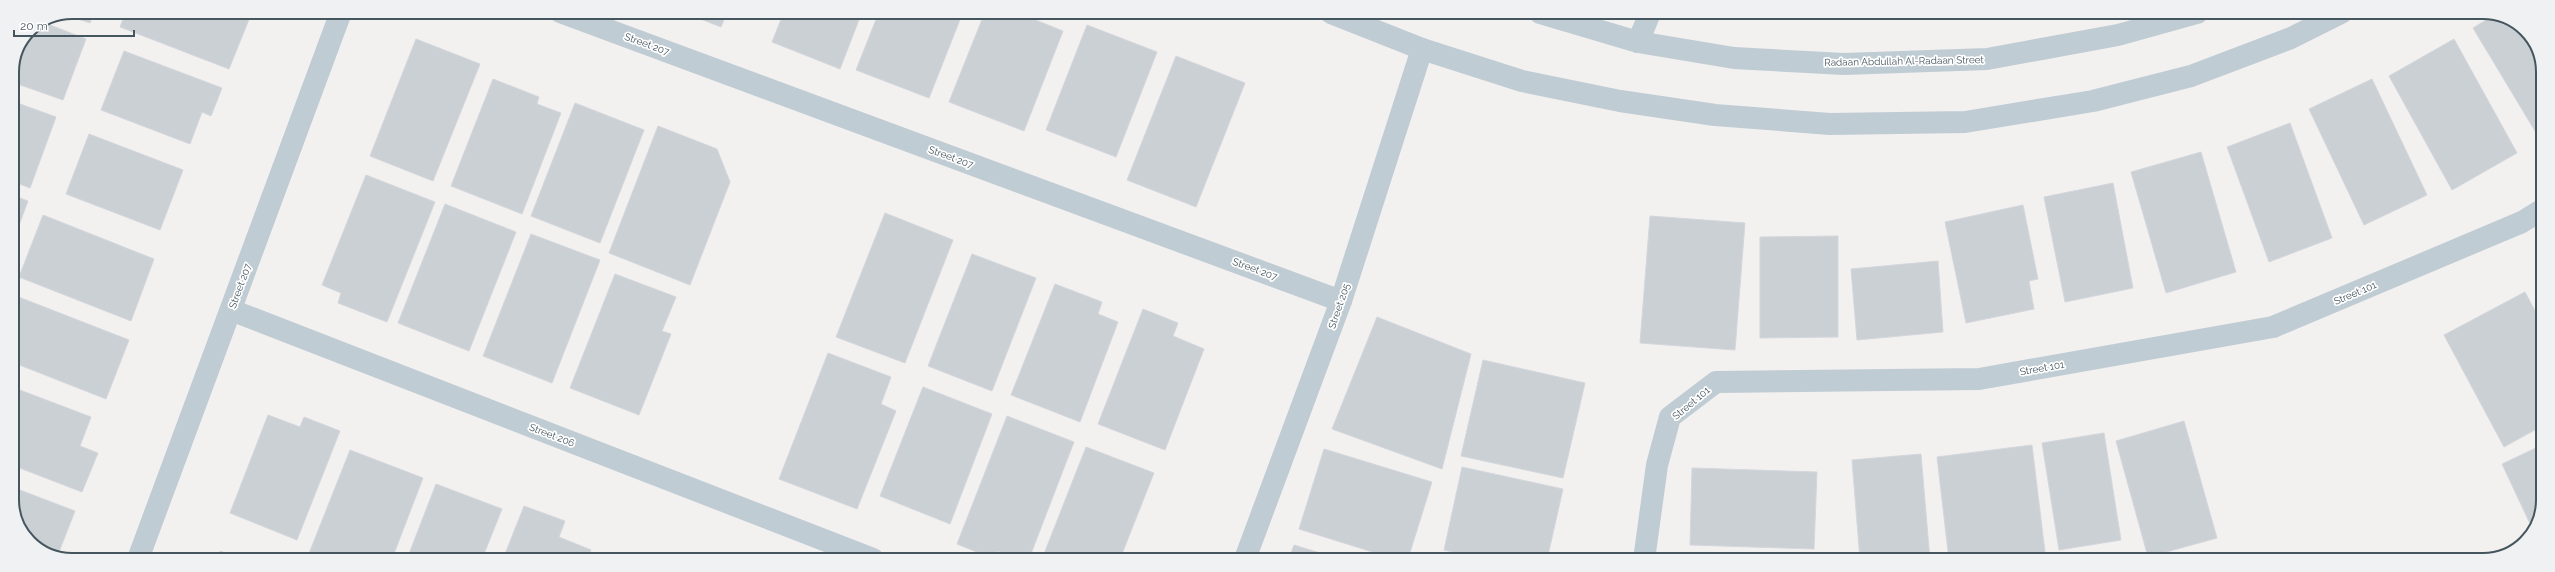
<svg xmlns="http://www.w3.org/2000/svg" width="2555" height="572" font-family="Raleway,sans-serif">
  <style>
    .building { fill: #cbd0d5; stroke: #d3d7dc }
    .lines { fill: none; stroke-linecap: round; stroke-linejoin: round }
    .minor { stroke: #bfccd3; stroke-width: 22 }
    .tertiary { stroke: #bfccd3; stroke-width: 22 }
    .labels { text-anchor: middle; dominant-baseline: central; stroke-width: 3.5; stroke-linejoin: round; paint-order: stroke }
    .street-label { font-size: 10px; fill: #46565f; stroke: #fff }
    .rim { fill: none; stroke: #46565f; stroke-width: 2 }
  </style>
  <rect width="100%" height="100%" fill="#f3f0f0"/>
  <!-- building -->
  <g class="building">
    <polygon points="72,12 94,12 90,23 66,15"/>
    <polygon points="126,12 252,12 229,69 120,27"/>
    <polygon points="683,12 727,12 721,27"/>
    <polygon points="784,12 862,12 840,69 772,42"/>
    <polygon points="879,12 963,12 929,98 856,70"/>
    <polygon points="985,12 1024,12 1023,15 1063,31 1024,131 949,102"/>
    <polygon points="2496,14 2528,33 2543,68 2543,133 2538,136 2473,28"/>
    <polygon points="45,23 86,39 63,100 12,82 12,72 30,30"/>
    <polygon points="1087,25 1157,52 1116,157 1046,130"/>
    <polygon points="416,39 480,64 433,181 370,156"/>
    <polygon points="2454,39 2517,153 2452,190 2389,76"/>
    <polygon points="124,51 222,88 211,116 202,112 190,144 101,110"/>
    <polygon points="1176,56 1245,83 1196,207 1127,180"/>
    <polygon points="493,79 539,97 537,104 561,113 522,214 451,186"/>
    <polygon points="2372,79 2427,195 2364,225 2309,109"/>
    <polygon points="12,101 56,117 30,188 12,181"/>
    <polygon points="575,103 644,130 600,243 531,216"/>
    <polygon points="2290,123 2332,238 2269,262 2227,147"/>
    <polygon points="658,126 717,149 730,182 690,285 609,253"/>
    <polygon points="89,134 183,170 160,230 66,194"/>
    <polygon points="2201,152 2236,272 2166,293 2131,172"/>
    <polygon points="366,175 435,202 387,322 338,303 341,293 322,285"/>
    <polygon points="2113,183 2133,288 2065,302 2044,197"/>
    <polygon points="12,195 28,201 12,244"/>
    <polygon points="445,204 516,232 469,351 398,323"/>
    <polygon points="2023,205 2038,279 2029,281 2034,309 1966,323 1945,222"/>
    <polygon points="885,213 953,240 905,363 836,337"/>
    <polygon points="43,215 154,259 131,321 19,277"/>
    <polygon points="1650,216 1745,223 1735,350 1640,343"/>
    <polygon points="531,234 600,260 552,383 483,356"/>
    <polygon points="1838,236 1838,337 1760,338 1760,237"/>
    <polygon points="972,254 1036,278 992,391 928,366"/>
    <polygon points="1938,261 1943,332 1857,340 1851,269"/>
    <polygon points="615,274 676,297 662,331 671,334 639,415 570,388"/>
    <polygon points="1055,284 1102,302 1098,314 1118,322 1080,422 1011,395"/>
    <polygon points="2525,292 2542,324 2542,426 2504,447 2444,335"/>
    <polygon points="16,296 129,340 106,399 12,362 12,307"/>
    <polygon points="1143,309 1178,323 1173,336 1204,349 1165,450 1098,424"/>
    <polygon points="1377,317 1471,354 1442,469 1332,429"/>
    <polygon points="828,353 891,377 881,404 896,411 857,509 779,479"/>
    <polygon points="1483,360 1585,383 1563,478 1461,456"/>
    <polygon points="12,387 91,417 80,446 98,453 82,492 12,465"/>
    <polygon points="923,387 992,414 950,524 880,496"/>
    <polygon points="268,415 300,427 304,417 340,431 297,540 230,513"/>
    <polygon points="1007,416 1074,442 1029,559 1017,559 997,551 994,559 957,544"/>
    <polygon points="2184,421 2217,538 2148,557 2116,441"/>
    <polygon points="2104,433 2121,540 2059,550 2042,443"/>
    <polygon points="2032,445 2046,560 1949,560 1937,457"/>
    <polygon points="2542,445 2542,512 2532,528 2502,464"/>
    <polygon points="1086,447 1154,473 1120,559 1042,559"/>
    <polygon points="1324,449 1432,482 1408,559 1395,559 1299,529"/>
    <polygon points="350,450 423,478 392,559 315,559 308,556"/>
    <polygon points="1921,454 1930,560 1860,560 1852,460"/>
    <polygon points="1462,467 1563,489 1547,560 1488,560 1444,550"/>
    <polygon points="1692,468 1817,472 1814,549 1690,545"/>
    <polygon points="436,484 502,509 482,559 407,559"/>
    <polygon points="12,487 75,511 57,557 27,540 12,507"/>
    <polygon points="524,506 565,521 559,537 591,550 588,559 503,559"/>
    <polygon points="1294,545 1340,559 1289,559"/>
    <polygon points="220,551 241,559 218,559"/>
    <polygon points="2236,554 2237,560 2213,560"/>
    <polygon points="1691,555 1812,559 1812,560 1690,560"/>
  </g>
  <g class="lines">
    <!-- minor -->
    <g class="minor">
      <polyline points="560,12 1341,301"/>
      <polyline points="1638,42 1650,13"/>
      <polyline points="231,310 873,559"/>
      <polyline points="138,559 341,12"/>
      <polyline points="1245,559 1341,301 1422,49"/>
      <polyline points="1644,560 1657,465 1670,417 1716,382 1979,379 2273,327 2522,222 2543,209"/>
    </g>
    <!-- tertiary -->
    <g class="tertiary">
      <polyline points="1331,13 1422,49 1522,81 1620,101 1715,115 1830,124 1965,122 2093,101 2191,76 2291,38 2341,13"/>
      <polyline points="1540,13 1638,42 1734,58 1844,64 1987,59 2118,35 2197,13"/>
    </g>
  </g>
  <g class="labels">
    <!-- street labels -->
    <g class="street-label">
      <text transform="translate(647 44) rotate(20)">Street 207</text>
      <text transform="translate(1904 61) rotate(-1)">Radaan Abdullah Al-Radaan Street</text>
      <text transform="translate(951 157) rotate(20)">Street 207</text>
      <text transform="translate(1255 269) rotate(20)">Street 207</text>
      <text transform="translate(240 286) rotate(-70)">Street 207</text>
      <text transform="translate(2355 293) rotate(-23)">Street 101</text>
      <text transform="translate(1339 306) rotate(-71)">Street 205</text>
      <text transform="translate(2042 368) rotate(-10)">Street 101</text>
      <text transform="translate(1691 403) rotate(-40)">Street 101</text>
      <text transform="translate(552 435) rotate(21)">Street 206</text>
    </g>
  </g>
  <!-- crop -->
  <path d="M0 0H2555V572H0ZM72 19H2483A53 53 0 0 1 2536 72V500A53 53 0 0 1 2483 553H72A53 53 0 0 1 19 500V72A53 53 0 0 1 72 19Z" fill="#f0f1f2" fill-rule="evenodd"/>
  <path class="rim" d="M72 19H2483A53 53 0 0 1 2536 72V500A53 53 0 0 1 2483 553H72A53 53 0 0 1 19 500V72A53 53 0 0 1 72 19Z"/>
  <!-- scale -->
  <path d="M14 30v6h120v-6" fill="none" stroke="#46565f" stroke-width="2"/>
  <text x="20" y="30" font-size="12" fill="#46565f" stroke="#ffffff" stroke-width="3" paint-order="stroke">20 m</text>
</svg>
